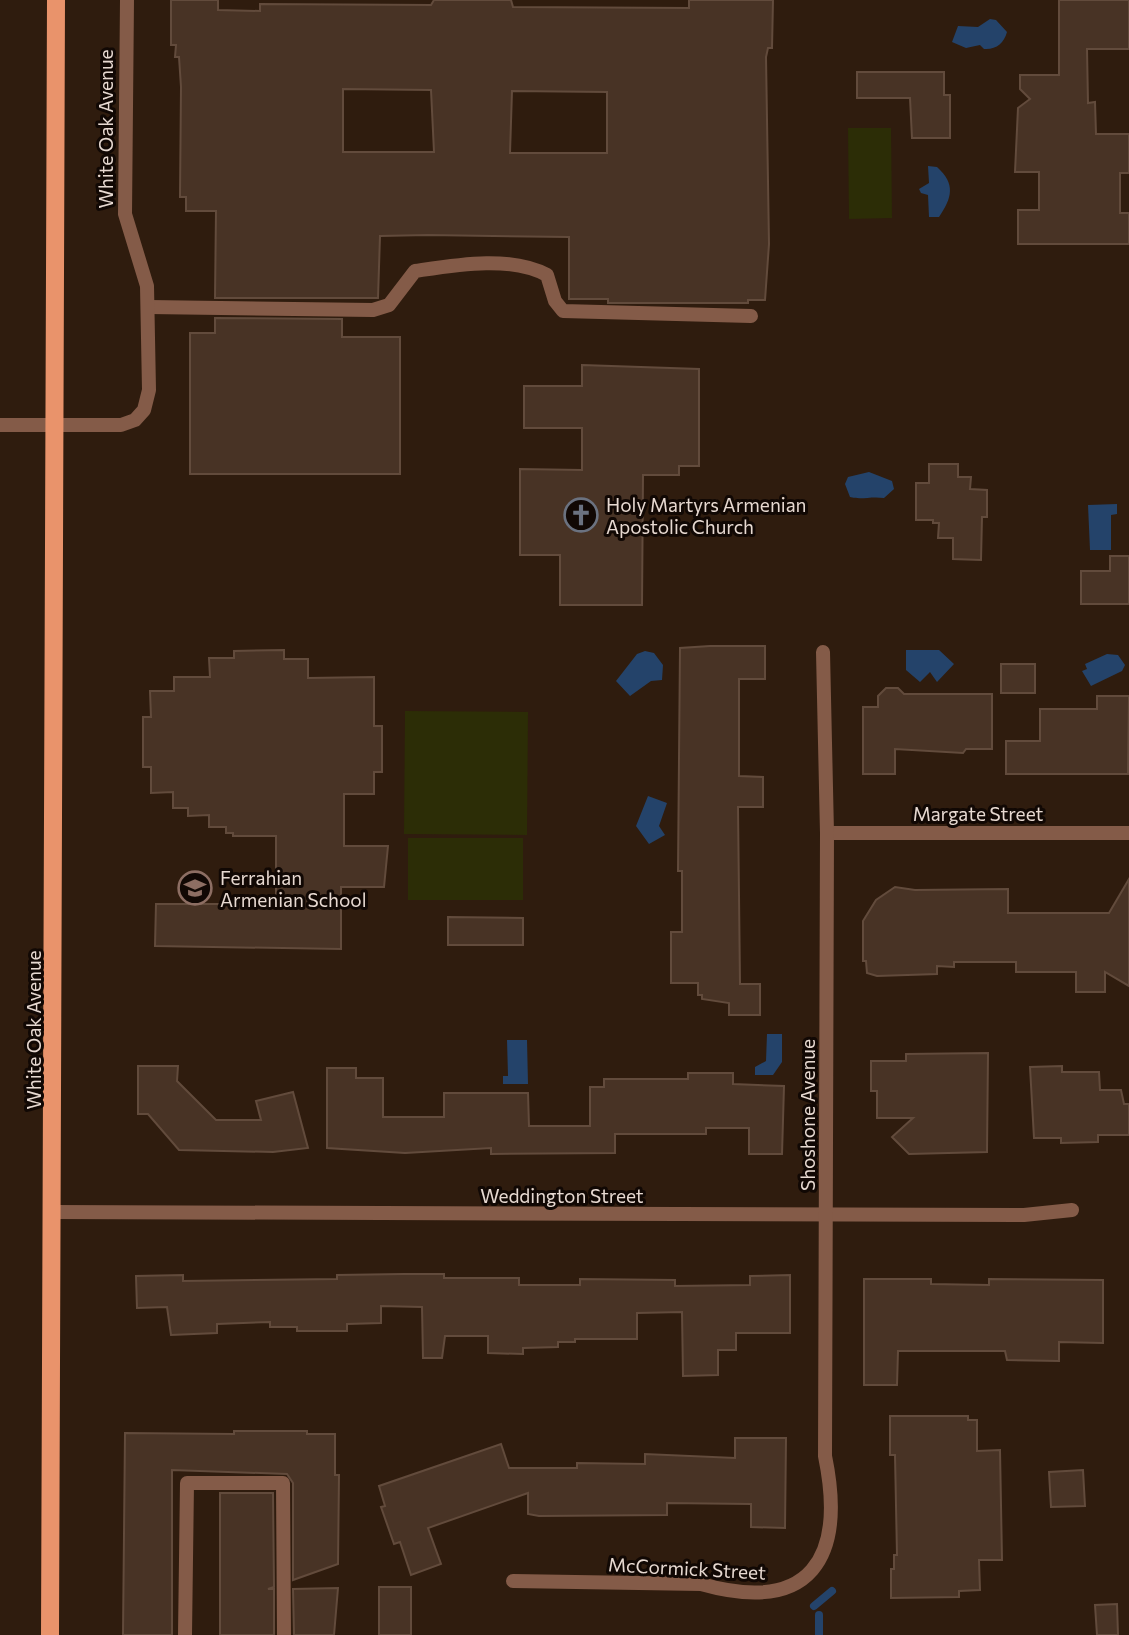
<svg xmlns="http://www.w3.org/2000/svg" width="1129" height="1635" font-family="Commissioner,sans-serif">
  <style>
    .green { fill: #2c2d06 }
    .water { fill: #24436a }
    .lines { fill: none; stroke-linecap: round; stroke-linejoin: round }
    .stream { stroke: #24436a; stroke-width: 8 }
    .building { fill: #483325; stroke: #624b3c; stroke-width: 2; fill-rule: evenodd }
    .lane { stroke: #845b48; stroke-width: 14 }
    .street { stroke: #845b48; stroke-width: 14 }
    .primary { stroke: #e9936b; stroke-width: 18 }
    .labels { text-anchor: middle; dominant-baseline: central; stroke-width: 6; stroke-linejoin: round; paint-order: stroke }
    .street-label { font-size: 19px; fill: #e7d9d1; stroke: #110804 }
    .poi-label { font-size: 19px; fill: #e7d9d1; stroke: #110804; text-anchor: start }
  </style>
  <rect width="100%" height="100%" fill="#2f1c0e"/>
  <!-- green -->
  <g class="green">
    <polygon points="848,128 891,128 892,218 849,219"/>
    <polygon points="405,711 528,712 527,835 404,834"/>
    <rect x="408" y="838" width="115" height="62"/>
  </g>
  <!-- water -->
  <g class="water">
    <path d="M990,19L996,20L1007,32C1004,43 996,50 984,49L980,45L966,48L952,42L958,26L978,27Z"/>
    <path d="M928,166L937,167C956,184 952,198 939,217H929L928,195L921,193L919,189L929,183Z"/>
    <path d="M869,472L892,481L894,489L884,498C871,496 861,500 850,497L845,484L848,477Z"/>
    <polygon points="1117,504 1117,514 1111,515 1111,550 1090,550 1088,505"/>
    <polygon points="906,650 939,650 954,664 937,682 930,672 920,682 906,670"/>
    <polygon points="645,651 654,653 663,665 662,680 651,681 630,696 616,681 637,654"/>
    <polygon points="1107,654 1118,655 1125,665 1122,671 1091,686 1082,671 1087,669 1085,664"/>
    <polygon points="648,796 667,803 659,826 665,835 649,844 636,826"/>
    <polygon points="767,1034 782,1034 782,1062 773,1075 755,1075 755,1067 766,1061"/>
    <polygon points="507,1040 527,1040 528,1084 503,1084 503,1076 508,1076"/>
  </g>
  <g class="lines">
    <!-- stream -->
    <g class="stream">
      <polyline points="814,1606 832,1591"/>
      <polyline points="819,1635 819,1615"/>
    </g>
  </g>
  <!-- building -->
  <g class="building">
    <path d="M171,0H218V10L260,11V4L431,5L434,0H511L513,7L689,8V0H773L772,48H768L766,57L769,244L765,300H748V303H608V299H569V237L428,235L380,236L378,298H215L216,211H186V197H180L181,87L179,57H175L176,45H171ZM343,89L431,90L434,152H343ZM512,91L607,92V153H510Z"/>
    <polygon points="1059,0 1129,0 1129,49 1087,49 1088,103 1095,102 1096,134 1129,134 1129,173 1120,173 1120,213 1129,213 1129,244 1018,244 1018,210 1039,210 1039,172 1015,172 1018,108 1030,99 1020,89 1020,75 1059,75"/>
    <polygon points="857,72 944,72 944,95 950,95 950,138 912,138 910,98 857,98"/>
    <polygon points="215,318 342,319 342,337 400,337 400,474 190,474 190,333 215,333"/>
    <polygon points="582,365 699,369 699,466 679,466 679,475 643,475 642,605 560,605 560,555 520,555 520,469 582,470 582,428 524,428 524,386 582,386"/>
    <polygon points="929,464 958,464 958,477 971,477 970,489 987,490 987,517 982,517 981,560 953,559 953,538 938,538 939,523 933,523 933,520 916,520 916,483 929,483"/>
    <polygon points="1110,556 1129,556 1129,604 1081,604 1081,571 1110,571"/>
    <polygon points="710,646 765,646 765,679 739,679 739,776 763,777 763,807 738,807 740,984 760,984 760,1015 729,1015 729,1003 702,999 702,995 698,995 698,983 671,983 671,932 682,932 682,871 678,871 680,648"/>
    <polygon points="284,650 284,659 308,659 308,678 374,677 374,726 382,726 382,772 374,772 374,794 344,794 344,846 388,846 384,887 341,887 341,949 155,946 156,904 276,904 276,836 233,836 233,833 226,833 226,827 209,827 209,815 188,816 188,808 173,808 173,792 151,793 151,767 143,767 143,717 151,717 150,691 174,691 174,677 210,677 209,658 234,658 234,651"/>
    <rect x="1001" y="664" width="34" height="29"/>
    <polygon points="886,688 898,688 904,694 992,694 992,749 966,749 963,753 895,749 895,774 863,774 863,707 878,707 878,696"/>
    <polygon points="1097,696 1129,696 1128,774 1006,774 1006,741 1040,741 1040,709 1097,709"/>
    <polygon points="1129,879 1129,986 1105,972 1105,992 1076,992 1076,972 1016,972 1016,962 954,962 954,967 937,966 937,974 877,976 867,973 866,961 863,961 863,921 876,900 895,887 915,890 1008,889 1008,913 1109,913"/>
    <polygon points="448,917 523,918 523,945 448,945"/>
    <polygon points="988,1053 987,1152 909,1154 892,1137 913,1118 877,1118 877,1091 871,1091 871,1061 906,1061 906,1054"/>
    <polygon points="138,1066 178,1066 177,1081 216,1120 261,1120 256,1101 293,1092 308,1148 273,1152 179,1150 148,1114 138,1114"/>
    <polygon points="1062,1066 1062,1072 1099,1072 1100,1090 1121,1090 1124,1104 1129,1104 1129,1135 1098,1135 1098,1142 1061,1143 1061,1138 1034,1138 1030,1067"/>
    <polygon points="327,1068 356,1068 356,1078 383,1078 383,1117 444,1117 444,1093 528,1093 529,1126 590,1126 590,1087 604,1087 604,1079 688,1079 688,1073 733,1073 733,1084 784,1086 782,1154 749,1154 749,1128 706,1128 706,1134 615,1134 615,1153 491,1154 491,1148 405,1153 327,1148"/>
    <polygon points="403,1274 444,1274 444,1278 519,1278 519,1285 580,1285 580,1279 675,1280 675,1286 750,1285 750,1276 790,1275 790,1333 736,1333 736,1350 718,1350 718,1375 683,1376 682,1312 637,1313 637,1339 575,1339 575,1342 558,1342 558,1347 523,1348 523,1354 488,1353 488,1336 445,1336 442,1358 423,1358 422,1307 381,1306 381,1323 347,1324 347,1331 297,1331 297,1327 270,1327 270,1322 217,1324 217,1333 171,1335 167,1307 137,1308 136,1276 183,1275 183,1281 337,1279 337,1275"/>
    <polygon points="864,1279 931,1279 931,1284 989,1285 989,1279 1103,1280 1103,1343 1059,1342 1059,1361 1007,1360 1005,1351 898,1351 897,1385 864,1385"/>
    <polygon points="890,1416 968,1416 968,1420 977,1420 977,1451 1000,1450 1002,1560 979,1560 980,1590 959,1591 959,1597 891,1598 891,1569 894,1569 894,1555 897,1555 895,1455 890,1455"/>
    <polygon points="234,1431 307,1431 307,1434 335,1434 335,1475 339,1475 338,1564 293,1580 293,1483 287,1474 172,1470 172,1635 123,1635 125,1433 234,1434"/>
    <polygon points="735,1438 786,1438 785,1528 751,1527 751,1504 667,1503 667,1515 539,1516 528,1514 528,1493 428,1528 441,1564 411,1575 400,1542 394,1544 381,1507 385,1506 379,1486 501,1444 509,1468 577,1468 577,1463 645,1464 645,1454 735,1458"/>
    <polygon points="1083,1470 1085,1506 1051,1507 1049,1472"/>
    <polygon points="220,1493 273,1493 274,1587 268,1589 274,1589 274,1635 220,1635"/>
    <rect x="379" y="1587" width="32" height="48"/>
    <polygon points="338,1588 334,1635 294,1635 293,1589"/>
    <polygon points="1117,1604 1118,1635 1097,1635 1095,1605"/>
  </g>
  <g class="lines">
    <!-- lane -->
    <g class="lane">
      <path d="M149,307L373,310L389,305L415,271C455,265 510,255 547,275L555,301L563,311L751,316"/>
      <polyline points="185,1635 187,1483 283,1483 284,1635"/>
    </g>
    <!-- street -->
    <g class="street">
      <polyline points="0,425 121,425 135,420 144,410 149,390 147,286 125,214 127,0"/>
      <polyline points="827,833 1129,833"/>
      <polyline points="52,1212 1024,1215 1072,1210"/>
      <path d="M513,1581L701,1584C811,1615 846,1558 825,1456L827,833L823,652"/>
    </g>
    <!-- primary -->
    <polyline class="primary" points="50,1635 56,0"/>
  </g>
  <!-- icons -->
  <defs>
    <symbol id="church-ring" viewBox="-11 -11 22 22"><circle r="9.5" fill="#110804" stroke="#6b7280" stroke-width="1.5"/><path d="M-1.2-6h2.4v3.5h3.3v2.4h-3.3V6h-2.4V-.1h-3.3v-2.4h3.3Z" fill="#6b7280"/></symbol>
    <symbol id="school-ring" viewBox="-11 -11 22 22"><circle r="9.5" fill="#110804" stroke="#8d6e63" stroke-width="1.5"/><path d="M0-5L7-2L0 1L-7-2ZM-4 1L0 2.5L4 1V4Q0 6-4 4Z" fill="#8d6e63"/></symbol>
  </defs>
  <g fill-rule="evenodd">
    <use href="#church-ring" x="562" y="496" width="38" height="38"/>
    <use href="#school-ring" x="176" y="869" width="38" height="38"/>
  </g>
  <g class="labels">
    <!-- street labels -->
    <g class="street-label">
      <text transform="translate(105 129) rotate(-90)">White Oak Avenue</text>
      <text x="978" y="813">Margate Street</text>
      <text transform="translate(33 1030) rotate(-90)">White Oak Avenue</text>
      <text transform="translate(807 1115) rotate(-90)">Shoshone Avenue</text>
      <text x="562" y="1195">Weddington Street</text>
      <text transform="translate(687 1568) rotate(3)">McCormick Street</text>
    </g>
    <!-- poi labels -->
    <g class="poi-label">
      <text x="606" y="504">Holy Martyrs Armenian<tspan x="606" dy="22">Apostolic Church</tspan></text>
      <text x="220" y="877">Ferrahian<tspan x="220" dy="22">Armenian School</tspan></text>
    </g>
  </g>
</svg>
